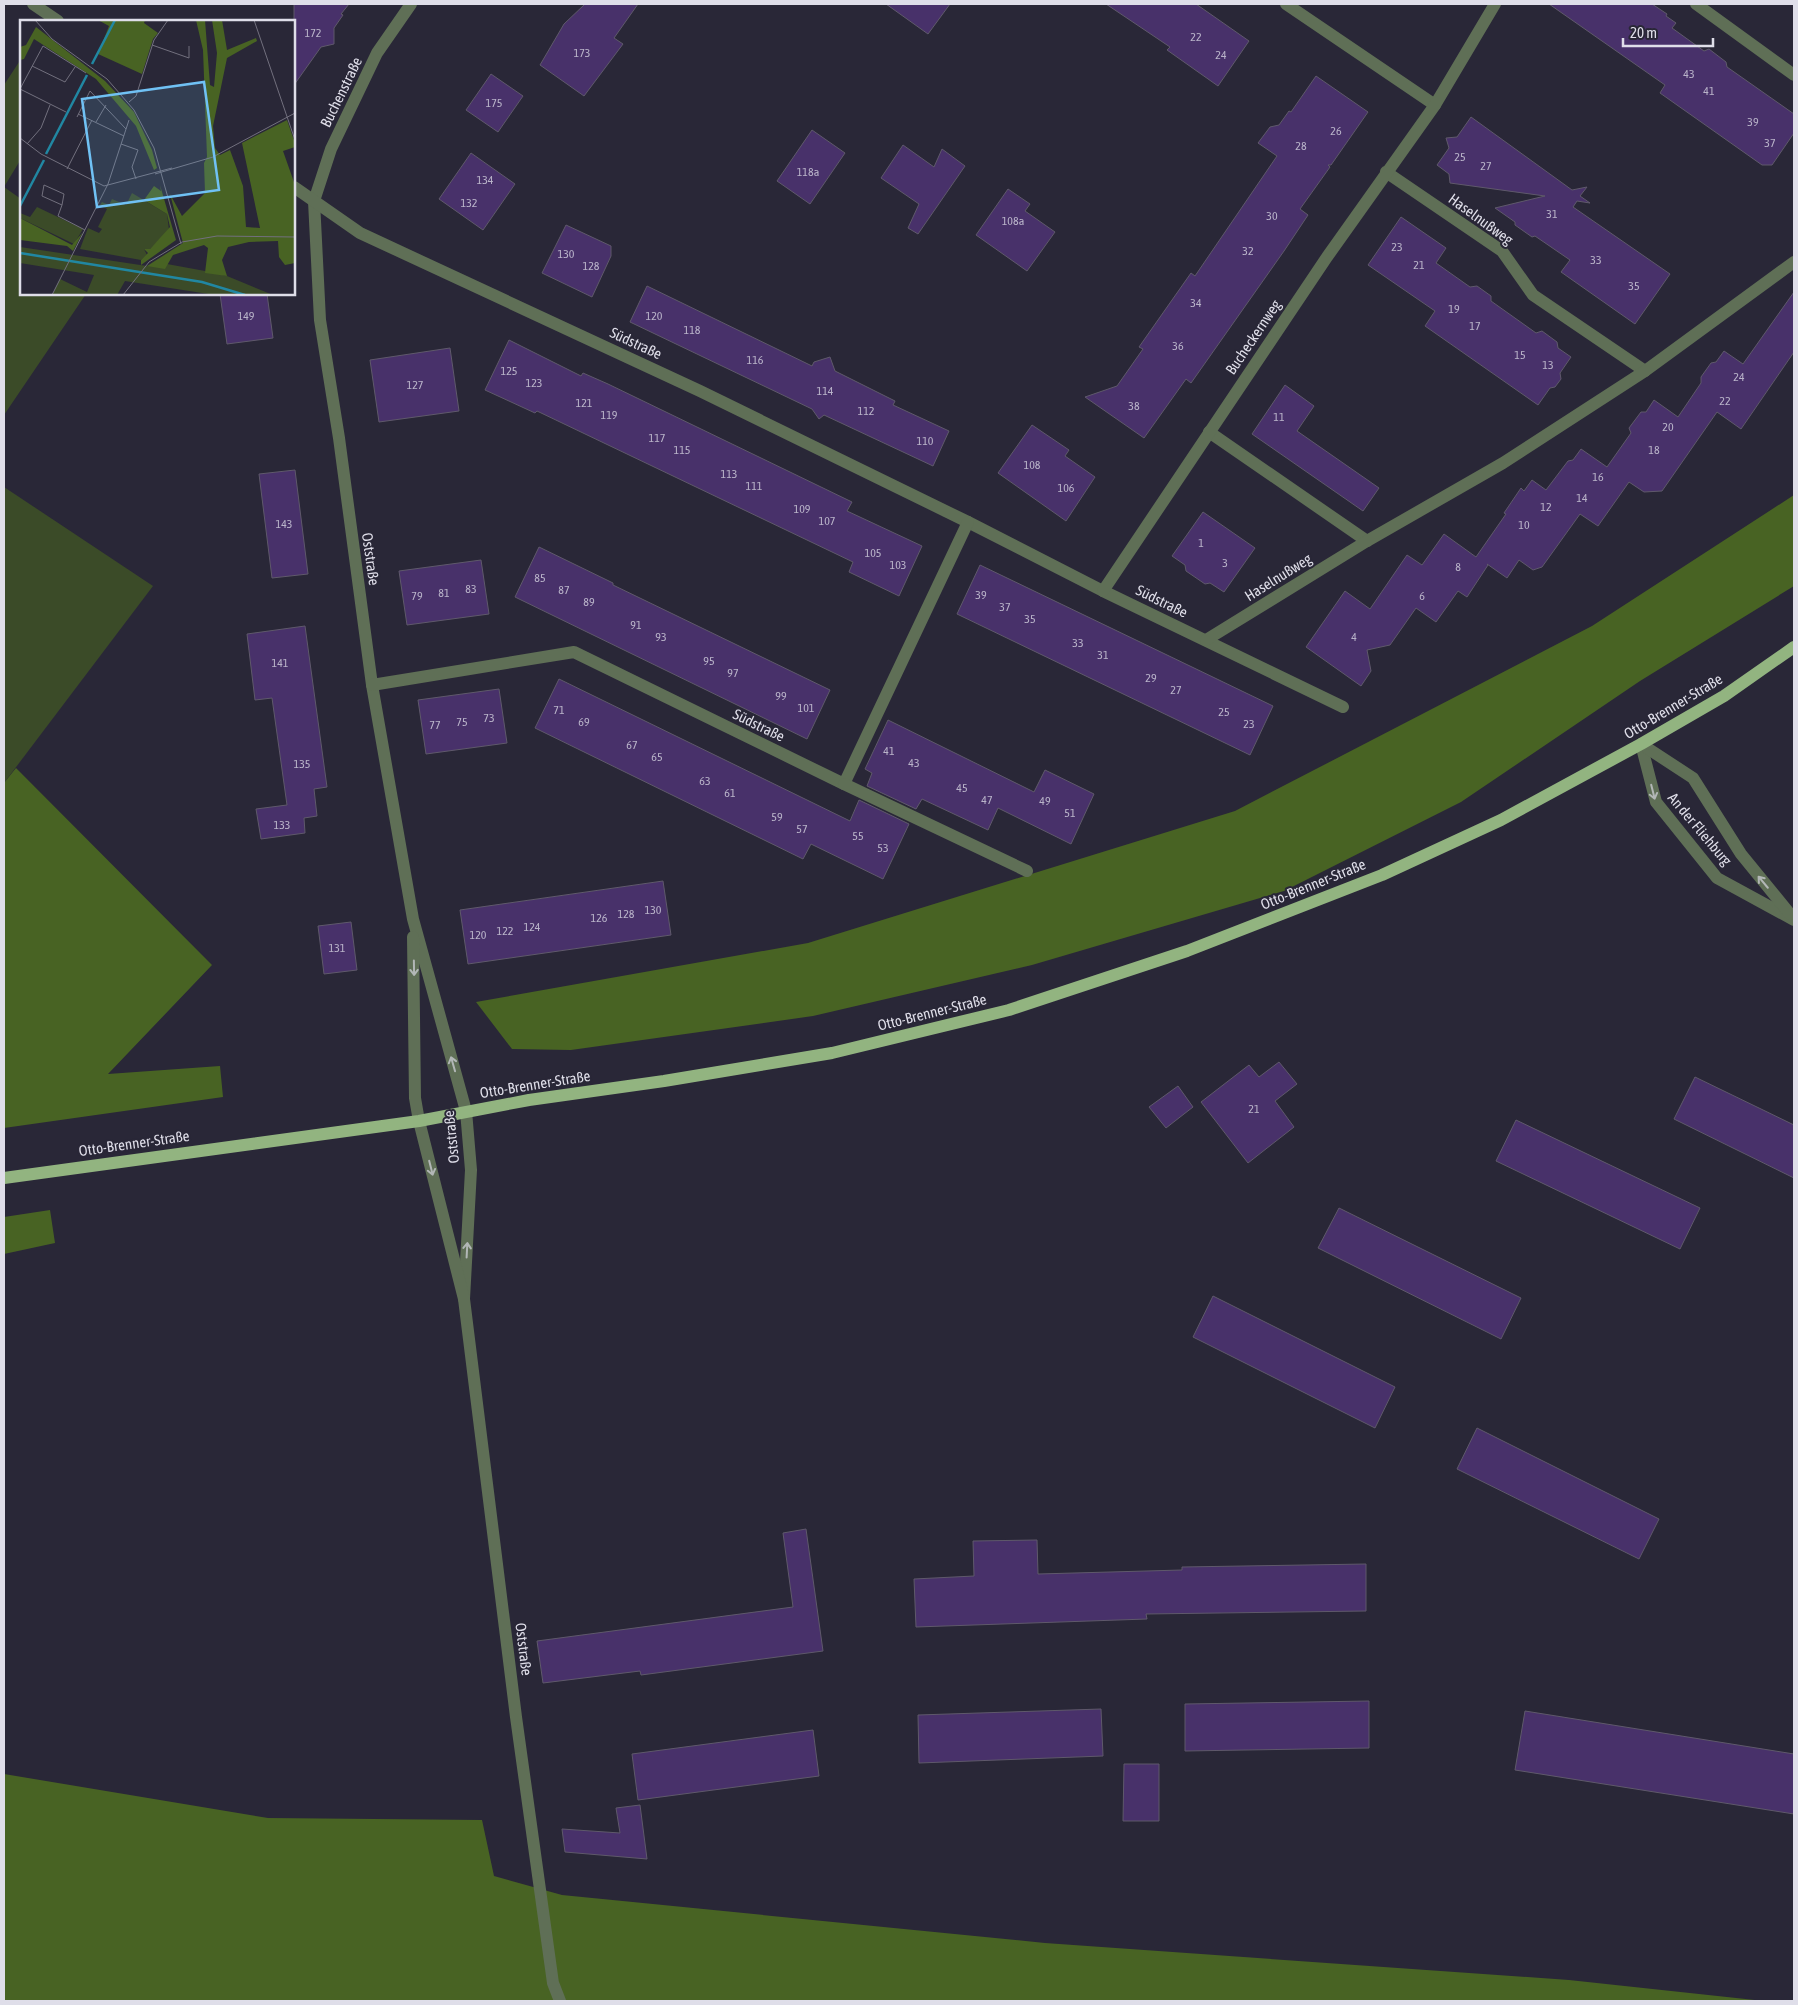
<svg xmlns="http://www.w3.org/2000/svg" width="1798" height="2005" font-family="'Asap Condensed',sans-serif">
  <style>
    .green { fill: #3b4b28 }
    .forest { fill: #486323 }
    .building { fill: #48316a; stroke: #5f596b }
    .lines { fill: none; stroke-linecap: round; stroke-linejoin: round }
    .minor { stroke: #5f6f56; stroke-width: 12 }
    .major { stroke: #92b480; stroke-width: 12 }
    .oneway { stroke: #b2b7b6 }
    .labels { text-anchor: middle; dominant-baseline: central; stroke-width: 4; stroke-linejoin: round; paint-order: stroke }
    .number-label { font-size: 12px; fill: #b9b3c9 }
    .street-label { font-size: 15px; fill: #dfdee9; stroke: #292737 }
    .inset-river { fill: none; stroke: #2187a2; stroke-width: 2.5 }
    .inset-road { fill: none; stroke: #72707e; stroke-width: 1 }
    .view { fill: #70c1f4; fill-opacity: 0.15; stroke: #70c1f4; stroke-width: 2.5 }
    .inset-edge { fill: none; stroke: #dfdee9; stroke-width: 2.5 }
  </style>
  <rect width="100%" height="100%" fill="#292737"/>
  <!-- green -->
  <g class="green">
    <polygon points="21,59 21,159 4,187 21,199 21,294 86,294 4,415 4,85"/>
    <polygon points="4,487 153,586 4,783"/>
  </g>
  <!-- forest -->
  <g class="forest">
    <polygon points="1794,495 1794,586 1640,681 1461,802 1284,891 1032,965 813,1016 571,1050 512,1049 476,1002 808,943 1235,811 1592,626"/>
    <polygon points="16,768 212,965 108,1074 220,1066 223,1097 4,1128 4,783"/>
    <polygon points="50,1210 55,1243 4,1254 4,1217"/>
    <polygon points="4,1774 268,1818 482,1820 494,1876 562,1895 1045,1943 1569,1980 1764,2001 4,2001"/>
  </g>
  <!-- building -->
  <g class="building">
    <polygon points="294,4 349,4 341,14 343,15 334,28 334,44 321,47 294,85"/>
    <polygon points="585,4 638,4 614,38 623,44 584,96 540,65 564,24"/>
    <polygon points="886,4 950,4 928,34"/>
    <polygon points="1106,4 1196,4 1249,41 1218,86 1167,50 1170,47"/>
    <polygon points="1549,4 1652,4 1667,14 1666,16 1676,23 1672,28 1704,51 1709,49 1726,62 1727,67 1794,114 1794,133 1772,165 1762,165 1660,93 1665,85"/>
    <polygon points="491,74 523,96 498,132 466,110"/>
    <polygon points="1316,76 1368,112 1331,165 1328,165 1330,167 1300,209 1308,215 1284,251 1191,383 1186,379 1144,438 1085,397 1117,386 1143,349 1139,347 1191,273 1195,276 1277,156 1258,143 1270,127 1279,125 1289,111 1291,112"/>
    <polygon points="1471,117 1572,190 1587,187 1580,196 1590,203 1577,201 1573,207 1670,274 1635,324 1561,272 1570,260 1535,236 1532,237 1515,225 1515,222 1495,208 1545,196 1450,183 1449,174 1437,165 1449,148 1446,138 1457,137"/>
    <polygon points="812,130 845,153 810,204 777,181"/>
    <polygon points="903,145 934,167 942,149 965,166 918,234 908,228 919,204 881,178"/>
    <polygon points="471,153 515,184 483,230 439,199"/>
    <polygon points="1008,189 1030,204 1025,211 1055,232 1027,271 976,235"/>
    <polygon points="1401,217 1446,248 1436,263 1470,287 1477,286 1491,296 1491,301 1536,333 1542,331 1557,342 1558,348 1571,357 1560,373 1561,379 1555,387 1550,388 1538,405 1425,326 1435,311 1368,265"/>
    <polygon points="566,225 611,246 611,256 592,297 542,273"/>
    <polygon points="647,286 812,366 814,362 830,357 835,371 895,401 893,405 949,431 933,466 824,415 819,419 812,409 630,322"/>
    <polygon points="1794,292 1794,352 1741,429 1717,412 1662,491 1644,492 1629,482 1598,526 1580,514 1542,567 1533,570 1519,560 1507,578 1487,564 1488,565 1467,597 1458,591 1436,622 1416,608 1390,645 1367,650 1371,671 1361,686 1306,647 1345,591 1370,609 1407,555 1422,565 1444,534 1476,557 1506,514 1504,513 1521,488 1524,491 1532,480 1546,490 1568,461 1573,460 1581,449 1607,467 1631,433 1629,428 1641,412 1646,412 1654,400 1678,417 1701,383 1701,377 1711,363 1716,362 1724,351 1743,364"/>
    <polygon points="220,294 267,294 273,338 227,344"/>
    <polygon points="509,340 581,376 583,373 608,384 852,502 847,511 922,546 899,596 849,572 853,562 537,411 535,413 485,390"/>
    <polygon points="450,348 459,411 379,422 370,360"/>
    <polygon points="1285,385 1314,406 1297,431 1379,488 1363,511 1252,434"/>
    <polygon points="1032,425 1069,450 1065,456 1095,477 1066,521 998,473"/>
    <polygon points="295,470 308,574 272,578 259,474"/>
    <polygon points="1203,512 1255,548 1224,592 1210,583 1205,584 1186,571 1185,565 1172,556"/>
    <polygon points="539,547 613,583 613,585 830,690 807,739 515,597"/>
    <polygon points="481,560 489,614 407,625 399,571"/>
    <polygon points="980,565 1273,706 1250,755 957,614"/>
    <polygon points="305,626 327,787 314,789 317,816 304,818 305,833 261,839 256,809 287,805 272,698 255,700 247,634"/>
    <polygon points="559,679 850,821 859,800 909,824 883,879 811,844 803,859 535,728"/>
    <polygon points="499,689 507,743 426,754 418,700"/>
    <polygon points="888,720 1034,792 1045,770 1094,794 1071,844 998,808 988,830 922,799 916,809 867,786 872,773 865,769"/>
    <polygon points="663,881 671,935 468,964 460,910"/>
    <polygon points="351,922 357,970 324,974 318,926"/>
    <polygon points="1279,1062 1297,1084 1275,1101 1294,1127 1248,1163 1201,1102 1249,1065 1259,1077"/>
    <polygon points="1695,1077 1794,1125 1794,1178 1674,1119"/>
    <polygon points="1178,1086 1193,1107 1166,1128 1149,1107"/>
    <polygon points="1516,1120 1700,1208 1680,1249 1496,1161"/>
    <polygon points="1339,1208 1521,1298 1501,1339 1318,1248"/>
    <polygon points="1213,1296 1395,1387 1375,1428 1193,1337"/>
    <polygon points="1477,1428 1659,1519 1639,1559 1457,1469"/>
    <polygon points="806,1529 823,1651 641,1675 640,1671 543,1683 537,1641 793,1607 783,1533"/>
    <polygon points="1037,1540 1038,1574 1182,1570 1182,1567 1366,1564 1366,1611 1146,1614 1147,1619 916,1627 914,1579 974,1576 973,1541"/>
    <polygon points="1369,1701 1369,1748 1185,1751 1185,1704"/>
    <polygon points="1101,1709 1103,1756 919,1763 918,1715"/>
    <polygon points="1525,1711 1794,1754 1794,1814 1515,1770"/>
    <polygon points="813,1730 819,1776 638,1800 632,1754"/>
    <polygon points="1124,1764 1159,1764 1159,1821 1123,1821"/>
    <polygon points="640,1805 647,1859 565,1852 562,1829 620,1833 616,1808"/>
  </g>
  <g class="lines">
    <!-- minor -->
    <g class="minor">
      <polyline points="33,4 58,21"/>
      <polyline points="411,4 377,53 331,149 314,201 320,320 339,438 372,685 413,919 466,1111 471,1170 464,1299"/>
      <polyline points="1286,4 1435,105"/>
      <polyline points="1696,4 1794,75"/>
      <polyline points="1386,172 1502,251 1533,295 1645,371"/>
      <polyline points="294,187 360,233 700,391 968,522 1103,591 1343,707"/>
      <polyline points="1209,432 1367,541"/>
      <polyline points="1103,591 1327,257 1435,105 1495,4"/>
      <polyline points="1206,640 1367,541 1503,463 1645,371 1794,262"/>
      <polyline points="372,685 574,652 844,784 968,522"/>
      <polyline points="1641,744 1656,802 1717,878 1794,920"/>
      <polyline points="1641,744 1693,778 1741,854 1790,914"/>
      <polyline points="844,784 1027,871"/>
      <polyline points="413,937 415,1098 419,1121 464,1299 516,1717 553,1983 560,2001"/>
    </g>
    <!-- major -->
    <polyline class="major" points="4,1178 419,1121 529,1100 664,1081 832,1053 1009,1010 1187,951 1382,875 1501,820 1641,744 1724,696 1794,647"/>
  </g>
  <!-- one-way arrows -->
  <defs><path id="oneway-shaft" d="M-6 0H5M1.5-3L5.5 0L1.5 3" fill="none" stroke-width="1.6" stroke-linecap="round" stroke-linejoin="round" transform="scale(1.25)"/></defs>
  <g class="oneway">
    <use href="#oneway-shaft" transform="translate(1653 792) rotate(76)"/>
    <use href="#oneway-shaft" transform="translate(1763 882) rotate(-130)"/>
    <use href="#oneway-shaft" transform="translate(414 968) rotate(89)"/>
    <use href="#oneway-shaft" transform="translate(453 1064) rotate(-106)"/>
    <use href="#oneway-shaft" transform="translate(431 1168) rotate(76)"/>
    <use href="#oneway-shaft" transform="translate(467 1250) rotate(-87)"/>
  </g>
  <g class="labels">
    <!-- number labels -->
    <g class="number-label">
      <text x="313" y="33">172</text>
      <text x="1196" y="37">22</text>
      <text x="582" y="53">173</text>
      <text x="1221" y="55">24</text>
      <text x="1689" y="74">43</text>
      <text x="1709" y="91">41</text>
      <text x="494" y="103">175</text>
      <text x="1753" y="122">39</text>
      <text x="1336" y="131">26</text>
      <text x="1770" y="143">37</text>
      <text x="1301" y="146">28</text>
      <text x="1460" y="157">25</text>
      <text x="1486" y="166">27</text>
      <text x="808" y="172">118a</text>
      <text x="485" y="180">134</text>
      <text x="469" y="203">132</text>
      <text x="1552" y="214">31</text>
      <text x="1272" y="216">30</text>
      <text x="1013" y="221">108a</text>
      <text x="1397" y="247">23</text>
      <text x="1248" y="251">32</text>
      <text x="566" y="254">130</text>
      <text x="1596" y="260">33</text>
      <text x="1419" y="265">21</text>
      <text x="591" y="266">128</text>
      <text x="1634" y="286">35</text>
      <text x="1196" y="303">34</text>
      <text x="1454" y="309">19</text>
      <text x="246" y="316">149</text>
      <text x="654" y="316">120</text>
      <text x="1475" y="326">17</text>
      <text x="692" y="330">118</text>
      <text x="1178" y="346">36</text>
      <text x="1520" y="355">15</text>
      <text x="755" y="360">116</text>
      <text x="1548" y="365">13</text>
      <text x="509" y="371">125</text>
      <text x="1739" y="377">24</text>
      <text x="534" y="383">123</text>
      <text x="415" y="385">127</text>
      <text x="825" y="391">114</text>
      <text x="1725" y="401">22</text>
      <text x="584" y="403">121</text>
      <text x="1134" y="406">38</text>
      <text x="866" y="411">112</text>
      <text x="609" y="415">119</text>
      <text x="1279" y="417">11</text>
      <text x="1668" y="427">20</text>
      <text x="657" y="438">117</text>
      <text x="925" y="441">110</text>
      <text x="682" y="450">115</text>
      <text x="1654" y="450">18</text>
      <text x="1032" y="465">108</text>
      <text x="729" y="474">113</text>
      <text x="1598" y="477">16</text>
      <text x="754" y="486">111</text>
      <text x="1066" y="488">106</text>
      <text x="1582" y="498">14</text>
      <text x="1546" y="507">12</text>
      <text x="802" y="509">109</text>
      <text x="827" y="521">107</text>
      <text x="284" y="524">143</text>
      <text x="1524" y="525">10</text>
      <text x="1201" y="543">1</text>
      <text x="873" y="553">105</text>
      <text x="1225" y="563">3</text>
      <text x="898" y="565">103</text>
      <text x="1458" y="567">8</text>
      <text x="540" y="578">85</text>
      <text x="471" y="589">83</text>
      <text x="564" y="590">87</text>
      <text x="444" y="593">81</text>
      <text x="981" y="595">39</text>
      <text x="417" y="596">79</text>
      <text x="1422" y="596">6</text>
      <text x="589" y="602">89</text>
      <text x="1005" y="607">37</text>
      <text x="1030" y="619">35</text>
      <text x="636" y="625">91</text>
      <text x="661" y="637">93</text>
      <text x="1354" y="637">4</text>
      <text x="1078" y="643">33</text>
      <text x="1103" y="655">31</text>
      <text x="709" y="661">95</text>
      <text x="280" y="663">141</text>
      <text x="733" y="673">97</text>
      <text x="1151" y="678">29</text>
      <text x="1176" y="690">27</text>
      <text x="781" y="696">99</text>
      <text x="806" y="708">101</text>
      <text x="559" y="710">71</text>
      <text x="1224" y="712">25</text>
      <text x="489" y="718">73</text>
      <text x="462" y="722">75</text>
      <text x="584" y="722">69</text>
      <text x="1249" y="724">23</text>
      <text x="435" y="725">77</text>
      <text x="632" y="745">67</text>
      <text x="889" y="751">41</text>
      <text x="657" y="757">65</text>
      <text x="914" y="763">43</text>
      <text x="302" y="764">135</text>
      <text x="705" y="781">63</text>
      <text x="962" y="788">45</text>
      <text x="730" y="793">61</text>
      <text x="987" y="800">47</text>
      <text x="1045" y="801">49</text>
      <text x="1070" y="813">51</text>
      <text x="777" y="817">59</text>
      <text x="282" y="825">133</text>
      <text x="802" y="829">57</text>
      <text x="858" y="836">55</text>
      <text x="883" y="848">53</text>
      <text x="653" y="910">130</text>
      <text x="626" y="914">128</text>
      <text x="599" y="918">126</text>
      <text x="532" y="927">124</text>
      <text x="505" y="931">122</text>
      <text x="478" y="935">120</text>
      <text x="337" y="948">131</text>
      <text x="1254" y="1109">21</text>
    </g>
    <!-- street labels -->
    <g class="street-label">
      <text transform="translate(341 92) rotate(-64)">Buchenstraße</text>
      <text transform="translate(1481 219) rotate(36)">Haselnußweg</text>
      <text transform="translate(1253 337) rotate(-56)">Bucheckernweg</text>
      <text transform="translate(636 343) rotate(25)">Südstraße</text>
      <text transform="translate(371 559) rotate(82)">Oststraße</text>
      <text transform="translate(1278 577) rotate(-32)">Haselnußweg</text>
      <text transform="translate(1162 601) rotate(26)">Südstraße</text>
      <text transform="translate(1673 706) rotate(-31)">Otto-Brenner-Straße</text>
      <text transform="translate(759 725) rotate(26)">Südstraße</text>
      <text transform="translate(1700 829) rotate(50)">An der Fliehburg</text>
      <text transform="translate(1313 884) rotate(-22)">Otto-Brenner-Straße</text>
      <text transform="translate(932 1012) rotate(-14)">Otto-Brenner-Straße</text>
      <text transform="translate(535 1084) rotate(-9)">Otto-Brenner-Straße</text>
      <text transform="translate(451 1137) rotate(-96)">Oststraße</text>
      <text transform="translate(134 1143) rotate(-8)">Otto-Brenner-Straße</text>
      <text transform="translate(524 1649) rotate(83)">Oststraße</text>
    </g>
  </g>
  <!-- overview -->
  <g transform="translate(20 20)">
    <rect width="275" height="275" fill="#292737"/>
    <path d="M112,173L147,194L149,210L130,229H124L127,235L121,240L60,229L68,208L79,213L82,209L78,207L87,189L80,185L82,182L89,185L92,179L106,185ZM17,187L63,209L54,224L0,198V193L10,197ZM0,227L127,246L147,244L185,251L207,256L253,275H195L105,261L97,275H32L40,259L67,272L74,255L0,243Z" fill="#3b4b28"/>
    <path d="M78,0H125L124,3L138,13L133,19L122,54L78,34L89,6ZM176,0H185L190,65L194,67L197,33L192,0H202L207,30L236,18L237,21L207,38L193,106L195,128L200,135L210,130L223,166L226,207L240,208L222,123L267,100L275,123V127L263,131L275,165V243L265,245L259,237L258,221L229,222L208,227L202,240L207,256L185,253L188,228L184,225L153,235L145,249L127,246L163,223L150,174L162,196L185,173L184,143L187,137L183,30ZM16,7L85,61L114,92L132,130L137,148L134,150L116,106L76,59L14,19L4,39L0,40V27L6,25ZM140,165L156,220L121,245V240L128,233L124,229H130L150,207L147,194L124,180L134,166L141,171ZM0,198L52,225L63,212L53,231L47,226L0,220Z" fill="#486323"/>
    <path class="inset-river" d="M72,44L95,0M26,134L67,55M0,186L24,140M0,233L182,262L225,275"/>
    <path class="inset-road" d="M15,0L32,19L87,59L114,90L134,128L161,224M234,0L275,120M132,25L169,38V26M12,46L45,62L55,47M0,69L23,26L66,53M0,69L46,92M109,82L116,76L134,20L148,0M58,94L104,116M57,97L70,71L106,109M76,102L86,85M0,118L21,134L84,166L152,148M7,124L21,108L30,85M101,124L118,130L112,147L116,159M47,149L72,100M135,154L193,137L275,93M42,185L44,174L24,165L22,176L42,185L38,196L65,210M32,275L88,164L109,100M103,275L129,242L162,222L197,216L275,217"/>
    <path class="view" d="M184,62L199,170L77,187L62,79Z"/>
    <rect width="275" height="275" class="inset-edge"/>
  </g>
  <!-- border -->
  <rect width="1798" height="2005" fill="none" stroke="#dfdee9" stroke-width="10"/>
  <!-- scale -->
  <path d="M1623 38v8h90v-8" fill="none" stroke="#dfdee9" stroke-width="2.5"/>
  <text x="1630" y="38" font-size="15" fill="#dfdee9" stroke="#292737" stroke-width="4" paint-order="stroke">20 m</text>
</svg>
